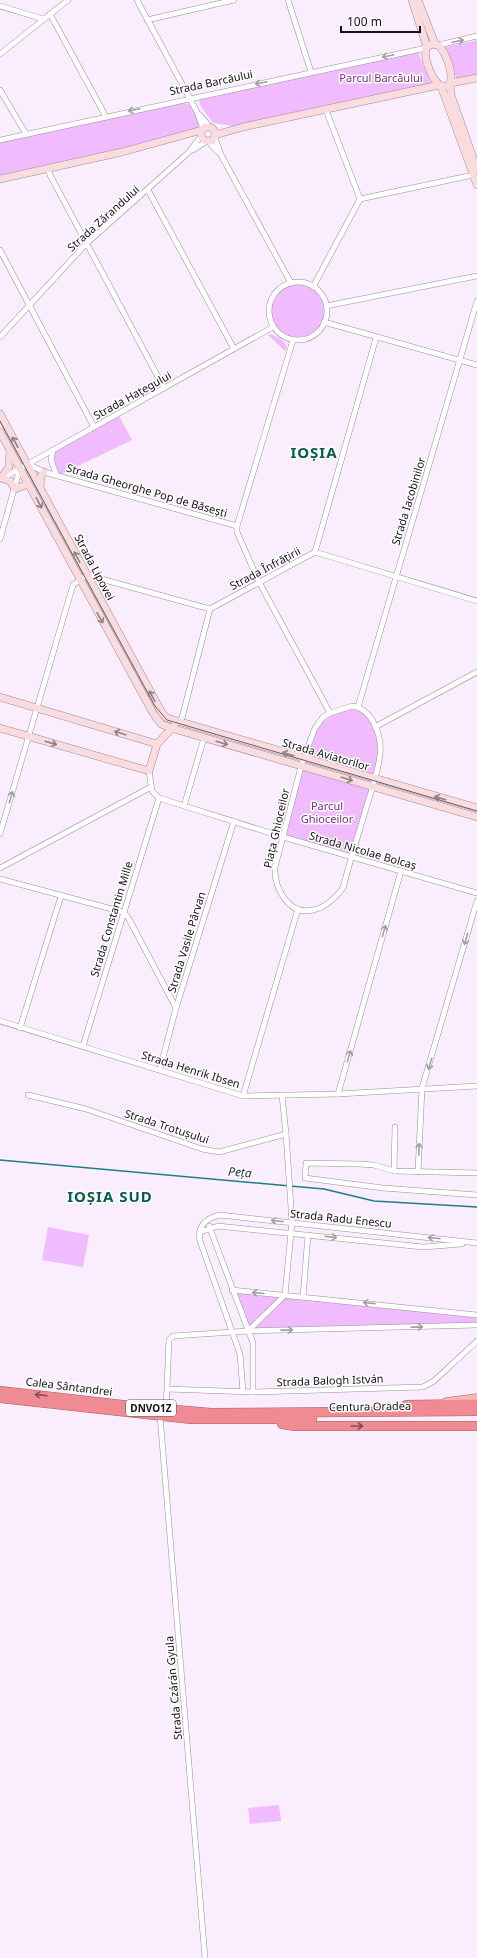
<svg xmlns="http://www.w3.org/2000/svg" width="477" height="1958" font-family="'Noto Sans',sans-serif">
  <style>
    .green { fill: #f1bbff }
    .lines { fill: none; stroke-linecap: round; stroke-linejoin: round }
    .stream { stroke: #1d7e85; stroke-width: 1.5 }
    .street-casing { stroke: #998d9c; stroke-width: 6 }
    .secondary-casing { stroke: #998d9c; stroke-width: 8 }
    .primary-casing { stroke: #a36067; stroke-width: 9 }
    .highway-casing { stroke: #a36067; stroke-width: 10 }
    .street { stroke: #fff; stroke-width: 5 }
    .secondary { stroke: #fadcdf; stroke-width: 7 }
    .primary { stroke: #f6b9be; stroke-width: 8 }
    .highway { stroke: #f08b93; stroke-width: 9 }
    .tram { stroke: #665f68; stroke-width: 1 }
    .oneway { stroke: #a19fa1 }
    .oneway2 { stroke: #928084 }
    .oneway3 { stroke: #824d54 }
    .labels { text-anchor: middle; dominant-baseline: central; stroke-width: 3; stroke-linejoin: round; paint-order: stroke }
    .shield { fill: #fff; stroke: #5a575a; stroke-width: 1 }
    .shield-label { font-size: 10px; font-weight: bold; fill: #130f14 }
    .park-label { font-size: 11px; fill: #713181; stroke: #fff }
    .street-label { font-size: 11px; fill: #130f14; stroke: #fff }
    .water-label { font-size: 12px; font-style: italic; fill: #1b3133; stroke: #fff }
    .district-label { font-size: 15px; font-weight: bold; letter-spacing: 1px; fill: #045d4b; stroke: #fff }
  </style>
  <rect width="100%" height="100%" fill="#faedfe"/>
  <!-- green -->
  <g class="green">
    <polygon points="477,40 477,75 457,80 445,47"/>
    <polygon points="418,52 431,84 233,126 213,123 201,107 199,101 203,97"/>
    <polygon points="183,102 192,106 200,124 198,128 129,147 0,176 0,141"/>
    <circle cx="298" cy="311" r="29"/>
    <path d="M270,334C278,337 283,339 287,347L285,351L268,335Z"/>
    <polygon points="118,414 132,440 57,476 52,467 53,450"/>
    <path d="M349,709C369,709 378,729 378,746C379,757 375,767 372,777L308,759C318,728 316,719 349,709Z"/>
    <polygon points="301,765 372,787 351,857 283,837"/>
    <polygon points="48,1227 89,1235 83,1267 42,1260"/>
    <polygon points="232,1290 477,1315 477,1325 248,1331"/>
    <polygon points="279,1805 281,1821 250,1824 248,1808"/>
  </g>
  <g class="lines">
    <!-- stream -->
    <polyline class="stream" points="0,1160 324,1189 374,1201 477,1207"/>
    <defs>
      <g id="street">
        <polyline points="137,0 197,112 203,129"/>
        <polyline points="288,0 311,72"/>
        <polyline points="0,6 43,19"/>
        <polyline points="50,14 106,117"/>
        <polyline points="147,20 234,0"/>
        <polyline points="440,47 443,44 477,36"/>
        <polyline points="0,54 68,0"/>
        <polyline points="0,90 26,134"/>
        <polyline points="326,110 360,199"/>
        <polyline points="200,115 209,126"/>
        <polyline points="215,138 221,155 291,283"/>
        <polyline points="0,140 426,48"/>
        <polyline points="208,141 218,152"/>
        <polyline points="193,150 207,141"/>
        <polyline points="48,169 50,175 164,388"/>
        <polyline points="148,190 234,349"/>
        <polyline points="360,199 473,175"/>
        <polyline points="0,250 94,427"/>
        <circle cx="298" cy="311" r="29"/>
        <polyline points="313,287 360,199"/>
        <polyline points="326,306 477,276"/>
        <polyline points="324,322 477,365"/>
        <polyline points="0,337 86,244 189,152 201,136"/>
        <polyline points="53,450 51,460 57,476"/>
        <polyline points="28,464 44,472 237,526 293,340"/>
        <polyline points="3,478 273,327"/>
        <polyline points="237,526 237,532 259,582 330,713"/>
        <polyline points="0,539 20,468"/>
        <polyline points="315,552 376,338"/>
        <path d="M352,706C373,709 382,736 380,755C378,772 372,789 367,805C359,833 350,860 343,888C335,898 325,908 313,910C288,916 274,887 275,867L302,763L315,728L323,717L330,713Z"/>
        <polyline points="358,707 477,301"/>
        <polyline points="178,722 182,718 210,609"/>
        <polyline points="375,727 477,672"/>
        <polyline points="149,771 152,791 159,798 283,837 477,893"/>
        <polyline points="184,806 204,738"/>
        <polyline points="0,834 73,585 87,575 210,609 315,552 477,601"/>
        <polyline points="0,868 151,787"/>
        <polyline points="0,879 123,912 128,917 176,1008"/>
        <polyline points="0,1021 243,1096 338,1094 477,1086"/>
        <polyline points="20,1028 61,896"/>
        <polyline points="83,1046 159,798"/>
        <polyline points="160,1069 176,1008 234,821"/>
        <polyline points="338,1094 401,871"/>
        <polyline points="28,1095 86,1109 202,1149 219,1152 286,1134 282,1095"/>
        <polyline points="243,1096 298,909"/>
        <polyline points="394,1171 395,1127"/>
        <polyline points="418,1172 422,1088 477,901"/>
        <polyline points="477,1173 394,1171 374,1165 359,1164 306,1163 305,1178 383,1188 477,1195"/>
        <polyline points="209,1226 253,1343 253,1392"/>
        <polyline points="200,1232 218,1226 423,1247 462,1244"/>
        <polyline points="232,1290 477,1315"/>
        <polyline points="285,1295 292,1222 286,1134"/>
        <polyline points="303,1297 308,1235"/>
        <polyline points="248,1331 285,1295"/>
        <polyline points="167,1389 253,1392 423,1387 434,1381 477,1341"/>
        <path d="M243,1392L240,1354L200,1241C197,1226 206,1218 220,1215L477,1243"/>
        <polyline points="166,1410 169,1340 173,1336 248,1331 477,1325"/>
        <polyline points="160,1416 205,1958"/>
      </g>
      <g id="secondary">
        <polyline points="412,0 427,47"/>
        <polyline points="418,0 435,44"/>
        <path d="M432,44L438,45C446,52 456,78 448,86H441C432,80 422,57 427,47Z"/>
        <polyline points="451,83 477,78"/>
        <polyline points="450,84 451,95 477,169"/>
        <polyline points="441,86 477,185"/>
        <circle cx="208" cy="134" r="7"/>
        <polyline points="215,135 243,127 439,85"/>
        <polyline points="0,179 122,152 202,130"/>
        <polyline points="0,414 162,713 167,718 477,808"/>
        <polyline points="0,432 153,713 161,724 171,728 477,817"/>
        <polyline points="10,451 9,467 1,478 10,481 15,489 28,484"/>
        <polyline points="40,488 41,476 44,472"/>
        <polyline points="0,697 157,744"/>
        <polyline points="0,728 149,771 157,744 174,726"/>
      </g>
      <polyline id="primary" points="446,1402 477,1398"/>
      <g id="highway">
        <polyline points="0,1391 140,1407 211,1413 477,1411"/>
        <polyline points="0,1398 191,1419 312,1419"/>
        <polyline points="406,1405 477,1404"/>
        <polyline points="282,1424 295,1426 477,1426"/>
      </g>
    </defs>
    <!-- street casing -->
    <use href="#street" class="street-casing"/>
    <!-- secondary casing -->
    <use href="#secondary" class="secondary-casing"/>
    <!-- primary casing -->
    <use href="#primary" class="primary-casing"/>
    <!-- highway casing -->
    <use href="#highway" class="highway-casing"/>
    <!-- street -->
    <use href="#street" class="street"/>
    <!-- secondary -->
    <use href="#secondary" class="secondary"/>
    <!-- primary -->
    <use href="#primary" class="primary"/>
    <!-- highway -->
    <use href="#highway" class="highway"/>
    <!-- tram -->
    <polyline class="tram" points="0,421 155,706 167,720 477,811"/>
  </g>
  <!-- one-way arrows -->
  <defs><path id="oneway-shaft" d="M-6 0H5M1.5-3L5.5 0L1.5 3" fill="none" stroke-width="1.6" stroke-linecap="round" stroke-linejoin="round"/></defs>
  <g class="oneway">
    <use href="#oneway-shaft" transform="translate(458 41) rotate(-12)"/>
    <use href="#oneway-shaft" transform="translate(388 56) rotate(168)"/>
    <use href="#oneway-shaft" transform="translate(261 83) rotate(168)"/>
    <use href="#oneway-shaft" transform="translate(134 110) rotate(168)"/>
    <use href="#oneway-shaft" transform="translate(11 797) rotate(-74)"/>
    <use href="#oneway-shaft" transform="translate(384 931) rotate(-74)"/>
    <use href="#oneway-shaft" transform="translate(466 939) rotate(106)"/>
    <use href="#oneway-shaft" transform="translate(349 1056) rotate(-74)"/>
    <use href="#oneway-shaft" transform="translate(430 1064) rotate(106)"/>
    <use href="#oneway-shaft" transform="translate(419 1149) rotate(-88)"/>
    <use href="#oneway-shaft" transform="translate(277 1221) rotate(-174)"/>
    <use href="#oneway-shaft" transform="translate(331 1237) rotate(6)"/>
    <use href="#oneway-shaft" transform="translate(434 1238) rotate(-174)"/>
    <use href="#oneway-shaft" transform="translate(258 1293) rotate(-175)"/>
    <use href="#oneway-shaft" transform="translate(369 1303) rotate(-174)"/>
    <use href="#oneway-shaft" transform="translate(417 1327) rotate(-2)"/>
    <use href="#oneway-shaft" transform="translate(287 1330) rotate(-1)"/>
  </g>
  <g class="oneway2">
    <use href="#oneway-shaft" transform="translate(15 442) rotate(-119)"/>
    <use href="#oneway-shaft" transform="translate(39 503) rotate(62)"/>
    <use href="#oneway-shaft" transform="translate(77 557) rotate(-118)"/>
    <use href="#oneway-shaft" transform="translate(100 618) rotate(61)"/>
    <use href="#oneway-shaft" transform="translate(152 696) rotate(-119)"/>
    <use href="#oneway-shaft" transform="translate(120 733) rotate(-163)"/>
    <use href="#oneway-shaft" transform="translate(51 743) rotate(16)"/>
    <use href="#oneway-shaft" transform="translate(222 743) rotate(16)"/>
    <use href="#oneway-shaft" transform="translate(288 754) rotate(-164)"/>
    <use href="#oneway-shaft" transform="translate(347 779) rotate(17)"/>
    <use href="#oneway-shaft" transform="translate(440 798) rotate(-164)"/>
  </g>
  <g class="oneway3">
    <use href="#oneway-shaft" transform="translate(41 1395) rotate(-173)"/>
    <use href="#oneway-shaft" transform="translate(357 1426)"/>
  </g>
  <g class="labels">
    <!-- shield labels -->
    <rect class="shield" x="126" y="1400" width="50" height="16" rx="3"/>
    <g class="shield-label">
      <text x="151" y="1408">DNVO1Z</text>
    </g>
    <!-- park labels -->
    <g class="park-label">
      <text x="381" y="77">Parcul Barcăului</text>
      <text x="327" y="805">Parcul<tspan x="327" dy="13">Ghioceilor</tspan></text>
    </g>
    <!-- street labels -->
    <g class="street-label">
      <text transform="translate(211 82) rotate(-12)">Strada Barcăului</text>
      <text transform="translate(103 218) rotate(-42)">Strada Zărandului</text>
      <text transform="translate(132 395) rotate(-29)">Strada Hațegului</text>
      <text transform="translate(147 490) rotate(16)">Strada Gheorghe Pop de Băsești</text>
      <text transform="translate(408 501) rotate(-73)">Strada Iacobinilor</text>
      <text transform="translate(95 567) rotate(62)">Strada Lipovei</text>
      <text transform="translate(265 568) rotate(-28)">Strada Înfrățirii</text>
      <text transform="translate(326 754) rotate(16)">Strada Aviatorilor</text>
      <text transform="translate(276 828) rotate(-77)">Piața Ghioceilor</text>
      <text transform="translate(363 850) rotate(16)">Strada Nicolae Bolcaș</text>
      <text transform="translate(111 919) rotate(-73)">Strada Constantin Mille</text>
      <text transform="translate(186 942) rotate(-73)">Strada Vasile Pârvan</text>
      <text transform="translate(191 1069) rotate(17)">Strada Henrik Ibsen</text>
      <text transform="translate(167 1126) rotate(18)">Strada Trotușului</text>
      <text transform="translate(341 1218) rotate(6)">Strada Radu Enescu</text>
      <text transform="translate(330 1380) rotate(-2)">Strada Balogh István</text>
      <text transform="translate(69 1386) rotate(7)">Calea Sântandrei</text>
      <text transform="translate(370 1406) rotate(-1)">Centura Oradea</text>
      <text transform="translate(173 1688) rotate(-95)">Strada Czárán Gyula</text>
    </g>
    <!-- water labels -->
    <g class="water-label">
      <text transform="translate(240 1172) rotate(5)">Peța</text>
    </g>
    <!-- district labels -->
    <g class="district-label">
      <text x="314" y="452">IOȘIA</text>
      <text x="110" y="1196">IOȘIA SUD</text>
    </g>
  </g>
  <!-- scale -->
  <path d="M341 26v6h79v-6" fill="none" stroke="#130f14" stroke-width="2"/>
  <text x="347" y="26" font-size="12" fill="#130f14" stroke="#ffffff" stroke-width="3" paint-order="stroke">100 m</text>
</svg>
